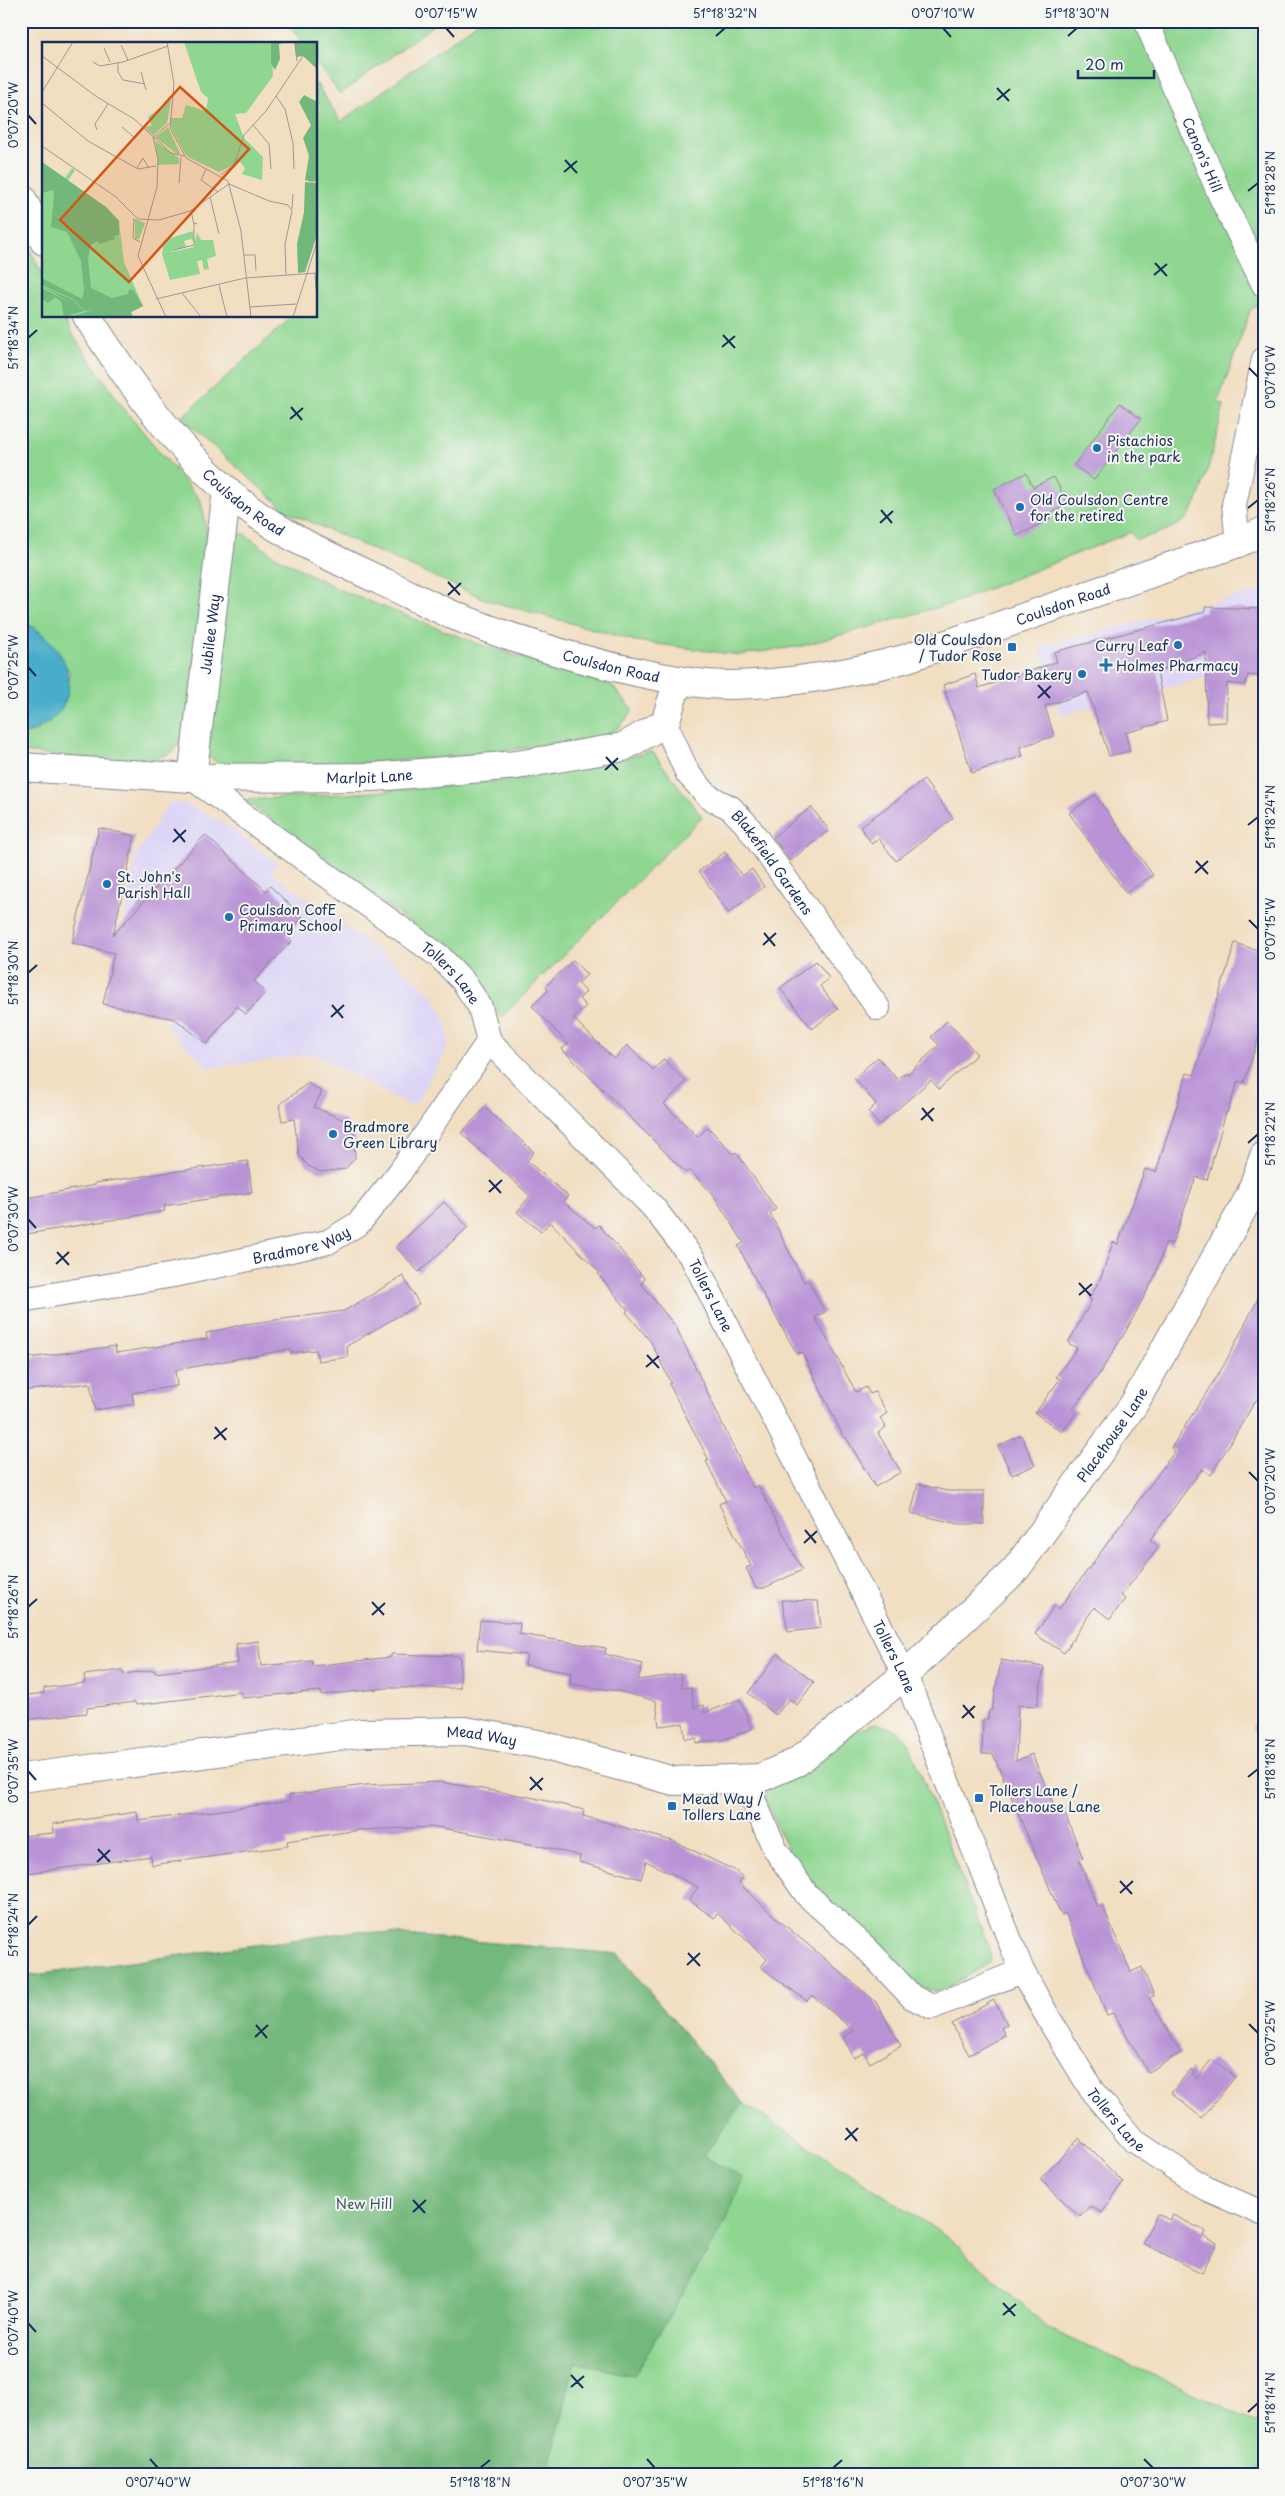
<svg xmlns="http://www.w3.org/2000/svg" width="1285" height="2496" font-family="'Playpen Sans',sans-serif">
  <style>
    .built { fill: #ddd5f6 }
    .green { fill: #8fd791; stroke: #558378 }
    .forest { fill: #73b87b; stroke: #47746c }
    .water { fill: #4aadc9; stroke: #326e94 }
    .building { fill: #ba93d6 }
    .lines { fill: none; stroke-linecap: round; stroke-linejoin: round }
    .minor-casing { stroke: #868690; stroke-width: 26 }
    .tertiary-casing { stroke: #868690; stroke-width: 30 }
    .secondary-casing { stroke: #868690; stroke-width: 30 }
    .minor { stroke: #fff; stroke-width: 24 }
    .tertiary { stroke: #fff; stroke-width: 28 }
    .secondary { stroke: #fff; stroke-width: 28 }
    .ticks { fill: none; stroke: #1b2f5e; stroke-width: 2 }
    .poi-dot { fill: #1f6fb2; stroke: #f6f6f2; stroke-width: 2 }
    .labels { text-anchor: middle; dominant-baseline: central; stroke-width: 4; stroke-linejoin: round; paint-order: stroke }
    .street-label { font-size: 14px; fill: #1b2f5e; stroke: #f6f6f2 }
    .poi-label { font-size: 14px; fill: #1b2f5e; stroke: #f6f6f2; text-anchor: start }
    .park-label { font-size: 14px; fill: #38596b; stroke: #f6f6f2 }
    .inset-road { fill: none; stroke: #9c9899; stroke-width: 1 }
    .view { fill: #d45514; fill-opacity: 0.15; stroke: #d45514; stroke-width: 2.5 }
    .inset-edge { fill: none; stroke: #1b2f5e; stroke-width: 2.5 }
    .neatline { fill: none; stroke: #1b2f5e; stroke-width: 2 }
    .ticks-label { font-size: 12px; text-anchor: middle; fill: #1b2f5e }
  </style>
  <rect width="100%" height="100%" fill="#f6f6f2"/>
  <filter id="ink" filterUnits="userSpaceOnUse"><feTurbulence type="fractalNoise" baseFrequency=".02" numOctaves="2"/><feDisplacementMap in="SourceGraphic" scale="10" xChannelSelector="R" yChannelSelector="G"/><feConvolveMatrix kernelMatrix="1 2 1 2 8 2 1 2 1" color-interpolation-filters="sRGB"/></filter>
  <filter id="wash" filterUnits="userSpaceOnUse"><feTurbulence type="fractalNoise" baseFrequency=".0096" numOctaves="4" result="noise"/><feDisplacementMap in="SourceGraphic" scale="20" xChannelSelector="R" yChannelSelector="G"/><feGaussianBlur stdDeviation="1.12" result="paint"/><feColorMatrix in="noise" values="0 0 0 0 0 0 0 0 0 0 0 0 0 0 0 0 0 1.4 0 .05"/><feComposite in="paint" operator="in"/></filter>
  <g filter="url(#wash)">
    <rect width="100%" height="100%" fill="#f2dec1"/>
    <!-- built -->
    <g class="built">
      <polygon points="1264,590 1264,662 1061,715 1039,647"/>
      <polygon points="169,803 185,803 220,821 277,862 271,872 399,966 431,993 446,1021 449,1041 446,1051 413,1107 313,1054 208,1068 165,1025 186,992 117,963 136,855"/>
    </g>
    <!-- green -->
    <g class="green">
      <polygon points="286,21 439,21 340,94 316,62 316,44 303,44"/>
      <path d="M479,21H1264V299L1250,311L1218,402L1224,405C1217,430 1203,503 1186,519C1173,530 1152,535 1136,540L1131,532L953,603L802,646L738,655L636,641L487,600L288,512L181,418L293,316H316V83L341,122Z"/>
      <polygon points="21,231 44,278 44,316 62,316 71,333 127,413 201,501 208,537 186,730 173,752 143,764 21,752 21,735 37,731 67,696 70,672 37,628 21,622"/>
      <path d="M243,533L273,555L340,590L479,644L612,686L633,710C628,716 623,724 618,728C602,741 572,741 552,744C443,761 335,765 225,767L208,757L232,538Z"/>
      <path d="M652,751L702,817L501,1018L459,959L244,800C381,791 520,788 652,751Z"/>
      <polygon points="1264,1711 1264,1745 1253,1728"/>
      <polygon points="876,1723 899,1732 910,1746 991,1954 990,1963 939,1992 917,1986 866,1933 809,1880 789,1853 764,1797 769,1788 853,1732"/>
      <polygon points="358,1931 618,1954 743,2103 950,2239 1048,2328 1264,2425 1264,2475 21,2475 21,1977"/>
    </g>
    <!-- forest -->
    <polygon class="forest" points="358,1931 618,1954 743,2103 703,2156 743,2178 725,2222 634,2376 575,2362 549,2470 554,2475 21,2475 21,1977"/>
    <!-- water -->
    <path class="water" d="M21,622C80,646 89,717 21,735Z"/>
    <g id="blocks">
      <!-- building -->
      <g class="building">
        <polygon points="1120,403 1141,419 1094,480 1074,465"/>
        <polygon points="1026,473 1033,487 1054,477 1068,504 1049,514 1050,519 1017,536 994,489"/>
        <polygon points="1205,607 1264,609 1264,677 1248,675 1245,685 1227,683 1226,722 1207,723 1206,652 1157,672 1167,721 1125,733 1130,751 1109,756 1088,692 1045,706 1054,736 1020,747 1023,756 972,773 943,685 975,674 979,688 1057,662 1054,652 1205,612"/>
        <polygon points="924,780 953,818 896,861 878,838 872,844 860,827"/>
        <polygon points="1095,795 1153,875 1126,893 1069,813"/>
        <polygon points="811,807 829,830 790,861 773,837"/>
        <polygon points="99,828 135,836 113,935 205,835 266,891 270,886 303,917 286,935 292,941 254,981 266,992 246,1014 237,1006 207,1044 175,1019 103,1004 114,953 72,943"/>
        <polygon points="725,852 742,876 752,869 764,887 728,913 699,871"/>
        <polygon points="1235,943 1264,952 1264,1021 1244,1083 1238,1081 1227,1113 1226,1112 1207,1180 1196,1177 1172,1244 1166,1242 1155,1276 1127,1329 1098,1376 1073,1409 1077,1412 1062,1432 1035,1413 1060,1379 1056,1377 1077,1348 1068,1343 1092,1300 1089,1299 1102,1275 1113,1242 1118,1244 1145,1169 1156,1172 1187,1073 1194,1075"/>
        <polygon points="573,960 587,975 578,983 586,992 579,999 586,1006 573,1018 614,1059 627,1045 653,1070 664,1059 686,1082 664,1104 698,1137 708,1127 733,1154 736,1152 776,1209 770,1213 804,1282 808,1280 825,1312 815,1317 856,1392 866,1387 870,1394 875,1392 887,1413 880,1418 886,1427 878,1433 901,1472 875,1487 846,1437 844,1438 802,1352 797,1354 762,1292 738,1246 744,1243 714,1196 690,1170 686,1173 562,1049 568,1044 532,1006 548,991 546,986"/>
        <polygon points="816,961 829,978 820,986 838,1009 812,1029 780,988"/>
        <polygon points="947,1021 977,1054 939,1089 931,1080 879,1125 868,1112 876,1104 854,1078 878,1057 897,1079 907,1072 908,1074 939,1045 931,1037"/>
        <polygon points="308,1083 322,1092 314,1107 344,1120 354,1132 355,1158 345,1169 321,1172 308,1166 299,1155 294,1119 282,1121 279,1105"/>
        <polygon points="485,1108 534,1152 527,1161 568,1196 563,1201 595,1228 599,1225 645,1279 641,1283 676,1327 753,1488 758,1485 802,1570 764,1588 756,1588 746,1568 751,1566 719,1504 726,1501 706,1461 709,1460 669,1384 671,1383 651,1342 626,1312 628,1310 598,1274 600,1273 550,1222 541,1232 517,1212 530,1196 461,1133"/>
        <polygon points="248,1161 252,1192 164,1206 165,1211 21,1235 21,1199 95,1185 95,1183"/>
        <polygon points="444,1202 468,1227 419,1272 396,1247"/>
        <polygon points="403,1276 419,1304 347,1346 348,1357 318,1361 316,1350 290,1353 290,1349 182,1369 175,1371 177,1386 132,1393 134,1404 95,1410 90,1383 21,1391 21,1359 115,1346 116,1353 207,1339 206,1333 245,1324 344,1311"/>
        <polygon points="1264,1287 1264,1387 1211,1475 1202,1469 1150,1540 1159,1547 1121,1596 1125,1599 1110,1619 1094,1607 1064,1653 1035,1634 1054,1606 1059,1609 1175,1451 1171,1448 1224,1365"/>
        <polygon points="1021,1435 1035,1465 1012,1475 998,1446"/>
        <polygon points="918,1484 947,1491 984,1491 984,1524 959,1524 911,1513"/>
        <polygon points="782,1600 818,1601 821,1628 788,1632"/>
        <polygon points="480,1620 520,1623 519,1634 606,1648 605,1654 643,1664 638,1680 681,1674 682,1688 691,1687 694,1707 704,1705 704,1713 740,1699 752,1729 722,1740 696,1743 696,1738 685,1739 683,1723 659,1726 656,1701 618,1691 570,1684 571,1673 525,1665 527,1655 477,1650"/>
        <polygon points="258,1641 261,1666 312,1661 313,1666 391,1657 391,1654 460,1656 460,1688 387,1688 321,1695 321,1691 242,1698 242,1692 136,1705 135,1702 87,1708 87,1713 21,1720 21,1696 44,1693 44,1688 85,1683 84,1675 122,1670 123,1674 155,1670 155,1673 238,1663 236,1644"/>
        <polygon points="778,1654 814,1682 797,1705 789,1699 776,1715 748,1693"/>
        <polygon points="1001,1660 1044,1667 1037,1706 1018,1705 1016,1761 1032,1754 1057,1812 1063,1809 1083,1858 1079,1859 1097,1907 1102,1905 1131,1972 1142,1967 1154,1996 1149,1998 1181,2053 1148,2072 1113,2013 1107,2015 1065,1913 1061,1915 993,1754 982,1754 983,1719 988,1719 989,1710 992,1710"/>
        <polygon points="440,1782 530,1797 584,1810 583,1816 673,1841 734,1870 743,1877 739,1883 775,1917 876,2002 901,2046 870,2063 864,2053 854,2058 843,2037 854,2031 812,1995 807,2001 761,1967 767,1959 717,1913 714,1918 689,1900 698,1887 646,1861 641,1879 579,1862 580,1856 541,1846 436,1827 359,1830 287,1841 288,1846 152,1865 151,1856 21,1874 21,1836 54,1833 53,1824 137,1812 138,1821 161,1818 290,1801 289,1795 365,1785"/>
        <polygon points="994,2000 1007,2024 1001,2028 1005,2035 969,2055 952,2024"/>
        <polygon points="1212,2059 1235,2077 1202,2118 1171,2093 1191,2069 1196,2079"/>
        <polygon points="1079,2138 1123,2182 1102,2213 1090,2206 1080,2217 1040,2179"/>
        <polygon points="1157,2214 1170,2220 1173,2215 1205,2231 1203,2236 1217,2243 1202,2273 1142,2243"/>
      </g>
    </g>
  </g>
  <g filter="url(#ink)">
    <use href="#blocks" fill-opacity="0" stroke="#868690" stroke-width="1"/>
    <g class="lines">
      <defs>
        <g id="minor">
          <path id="s1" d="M1146,21L1221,197L1264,285"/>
          <polyline points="1238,543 1234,505 1264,359"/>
          <path id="s2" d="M665,723L688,774L709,797L731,808L747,825L878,1008"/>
          <path id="s3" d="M192,778L439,956L463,981L480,1007L489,1041L653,1207L693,1259L905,1675L1022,1971L1053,2026L1093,2092L1134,2141L1205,2188L1264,2214"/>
          <path id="s4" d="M21,1300L174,1275L328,1242L359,1223L400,1172L489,1041"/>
          <polyline points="744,1779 775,1849 807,1895 868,1950 912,1997 932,2007 1022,1971"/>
        </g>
        <g id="tertiary">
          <path id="s5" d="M192,778L227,490"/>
          <path id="s6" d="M21,1778L362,1733L465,1731L538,1744L674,1781L760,1778L797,1762L905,1675L1016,1569L1134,1404L1250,1196L1264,1156"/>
        </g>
        <g id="secondary">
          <polyline points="21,197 44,241"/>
          <path id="s7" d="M87,316C128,380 169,439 226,490C272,531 326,555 381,581C410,594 438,610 468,621C524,643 582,661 641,673C670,679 700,685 731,685C790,684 847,674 904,659L1238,543L1264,531"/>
          <path id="s8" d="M21,767L192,778L374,777L517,765L623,747L665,723L678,680"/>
        </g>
      </defs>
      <!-- minor casing -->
      <use href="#minor" class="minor-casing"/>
      <!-- tertiary casing -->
      <use href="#tertiary" class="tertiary-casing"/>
      <!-- secondary casing -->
      <use href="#secondary" class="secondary-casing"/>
      <!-- minor -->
      <use href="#minor" class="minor"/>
      <!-- tertiary -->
      <use href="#tertiary" class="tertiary"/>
      <!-- secondary -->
      <use href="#secondary" class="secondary"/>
    </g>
  </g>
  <!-- ticks -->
  <path class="ticks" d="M446,28L454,37M943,28L951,37M716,36L725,28M1068,36L1077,28M997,88L1009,101M997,100L1010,89M28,115L36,124M565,160L577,173M564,172L577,161M1248,191L1258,183M1155,263L1167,276M1154,275L1167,264M723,335L735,348M28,338L37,330M722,347L735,336M1249,368L1258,377M291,407L302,420M290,419L303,408M1248,508L1258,500M881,510L892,523M880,523L893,511M448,582L460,595M448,595L461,583M28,667L36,676M1038,685L1050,698M1038,698L1051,686M606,757L618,770M605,770L618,758M1248,825L1258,817M174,829L185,842M173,842L186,830M1196,861L1208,874M1195,873L1208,861M1249,920L1258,929M764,933L775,946M763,945L776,933M28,973L37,965M332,1005L343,1018M331,1017L344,1005M922,1108L933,1121M921,1120L934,1108M1248,1143L1258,1134M489,1180L501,1193M489,1192L502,1180M28,1219L36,1228M57,1252L69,1265M56,1264L69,1252M1079,1283L1091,1296M1079,1295L1092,1284M647,1355L659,1368M646,1367L659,1356M215,1427L226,1440M214,1439L227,1428M1249,1472L1258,1481M805,1530L816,1543M804,1543L817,1531M372,1602L384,1615M28,1607L37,1599M372,1615L385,1603M963,1705L974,1718M962,1718L975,1706M28,1771L36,1780M530,1777L542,1790M1248,1777L1258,1769M530,1790L543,1778M98,1849L110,1862M97,1862L110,1850M1120,1881L1132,1894M1120,1893L1133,1881M28,1925L37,1916M688,1953L700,1966M687,1965L700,1953M1249,2024L1258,2033M256,2025L267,2038M255,2037L268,2025M846,2128L857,2141M845,2140L858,2128M413,2200L425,2213M413,2212L426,2200M1003,2303L1015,2316M1003,2315L1016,2304M28,2323L36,2332M571,2375L583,2388M571,2387L584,2376M1248,2412L1258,2403M150,2459L158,2468M647,2459L655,2468M1144,2459L1153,2468M480,2468L490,2460M833,2468L842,2460"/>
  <!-- markers -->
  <g class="poi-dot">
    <circle cx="1097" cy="448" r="5"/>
    <circle cx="1020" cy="507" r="5"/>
    <circle cx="1178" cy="645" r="5"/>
    <rect x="1007" y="642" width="10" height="10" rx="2.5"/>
    <path d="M1103.5 657.5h5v5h5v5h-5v5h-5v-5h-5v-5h5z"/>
    <circle cx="1082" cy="674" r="5"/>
    <circle cx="107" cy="884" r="5"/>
    <circle cx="229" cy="917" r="5"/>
    <circle cx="333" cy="1134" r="5"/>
    <rect x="974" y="1793" width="10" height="10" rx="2.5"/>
    <rect x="667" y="1801" width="10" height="10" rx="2.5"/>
  </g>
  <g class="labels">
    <!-- street labels -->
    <g class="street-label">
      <text stroke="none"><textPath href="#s1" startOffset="145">Canon's Hill</textPath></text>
      <text stroke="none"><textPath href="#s7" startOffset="245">Coulsdon Road</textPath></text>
      <text stroke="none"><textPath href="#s7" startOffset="1115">Coulsdon Road</textPath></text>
      <text stroke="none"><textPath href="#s5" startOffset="145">Jubilee Way</textPath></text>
      <text stroke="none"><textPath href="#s7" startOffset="650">Coulsdon Road</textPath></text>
      <text stroke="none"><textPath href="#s8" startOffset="349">Marlpit Lane</textPath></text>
      <text stroke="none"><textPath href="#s2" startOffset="180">Blakefield Gardens</textPath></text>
      <text stroke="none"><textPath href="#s3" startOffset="325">Tollers Lane</textPath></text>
      <text stroke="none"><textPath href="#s4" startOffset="286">Bradmore Way</textPath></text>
      <text stroke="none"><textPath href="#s3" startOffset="745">Tollers Lane</textPath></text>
      <text stroke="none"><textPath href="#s6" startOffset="1246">Placehouse Lane</textPath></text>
      <text stroke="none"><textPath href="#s3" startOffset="1150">Tollers Lane</textPath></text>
      <text stroke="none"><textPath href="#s6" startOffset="464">Mead Way</textPath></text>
      <text stroke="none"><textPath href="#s3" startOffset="1666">Tollers Lane</textPath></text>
    </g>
    <!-- poi labels -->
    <g class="poi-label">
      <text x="1107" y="440">Pistachios<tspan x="1107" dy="16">in the park</tspan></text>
      <text x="1030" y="499">Old Coulsdon Centre<tspan x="1030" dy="16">for the retired</tspan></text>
      <text x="1002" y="639" text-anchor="end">Old Coulsdon<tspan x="1002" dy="16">/ Tudor Rose</tspan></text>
      <text x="1168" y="645" text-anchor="end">Curry Leaf</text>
      <text x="1116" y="665">Holmes Pharmacy</text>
      <text x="1072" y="674" text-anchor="end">Tudor Bakery</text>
      <text x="117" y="876">St. John's<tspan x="117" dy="16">Parish Hall</tspan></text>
      <text x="239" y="909">Coulsdon CofE<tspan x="239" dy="16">Primary School</tspan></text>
      <text x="343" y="1126">Bradmore<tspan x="343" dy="16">Green Library</tspan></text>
      <text x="989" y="1790">Tollers Lane /<tspan x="989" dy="16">Placehouse Lane</tspan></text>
      <text x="682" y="1798">Mead Way /<tspan x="682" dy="16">Tollers Lane</tspan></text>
    </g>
    <!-- park labels -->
    <g class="park-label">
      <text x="364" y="2203">New Hill</text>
    </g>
  </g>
  <!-- overview -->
  <g transform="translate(42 42)">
    <rect width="275" height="275" fill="#f2dec1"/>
    <path d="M142,0H229L231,34L204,71L193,72L202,96L221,115L220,138L200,132L203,126L198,120L177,130L146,115L142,110L129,86L128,76H140L144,63L164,69L166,56L159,50ZM129,57L125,81L111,93L102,85L110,84L106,75ZM126,85L138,111L136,113L113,95ZM113,99L137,116V122L116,123ZM0,120L23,136L30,126L33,128L26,139L64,165L77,179L82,220L101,264L89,270L91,275H0ZM93,177L103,181L97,197H93ZM151,189L153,201L149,197L142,199L144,205L125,211L152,205L155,190L159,198H171L174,214L165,217L167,227L162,228L160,218L155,219L158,232L128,238L120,212L122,198Z" fill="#8fd791"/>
    <path d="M229,0H246L237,2L238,17L233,28L229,22ZM252,0H275V27L261,14L254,15ZM275,40V139L270,140L263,138L267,114L261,96L269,83L257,60L262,53L274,59ZM0,120L64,165L77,179V193L72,194L73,197L58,202L55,199L49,203L46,216L49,246L70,256L86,252L87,247L92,249L101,264L89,270L91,275H30L50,268L43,269L31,257L0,243V236L40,257L42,249L39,219L25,190L9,185L12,153L11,148L0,151ZM263,140L275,141V193L263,230L256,231L255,202L262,170ZM0,244L31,258L42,269L22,275L19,259L13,255L6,261L0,257V246L29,261Z" fill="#73b87b"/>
    <path class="inset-road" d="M125,0L132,42L128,86L144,116L186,139L199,189L209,275M253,0L255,19M79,3L86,18M62,6L68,20M0,14L55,55L92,77L129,111L142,114M51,20L58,24L81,20L126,4M76,20V30L81,38L103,42M99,30L104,48M0,50L31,0M234,54L243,67L251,101L252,127M0,61L46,99L96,127L114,124M211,83L227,102L229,127M80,85L93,96L102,86M55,88L53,82L66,62M0,104L74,155L96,177L117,178L148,169L187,142L227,159L246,163L250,169L243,202L244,233M95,126L101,116L107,126M164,127L159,138L176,150M179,133L192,123L202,93L224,69L261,14M137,141L139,115M168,155L177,192M250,167L251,152M149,169L152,182L155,181M92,176L91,196L98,200M132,208L152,203V182M202,213H213L214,229M273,232L274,247M177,243L185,275M140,251L159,275M114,257L203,236L275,231M208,265L254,262M124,275L96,214L115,145L116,117L111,95L127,82M251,275L275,200"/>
    <path class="view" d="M138,45L207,107L87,240L18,178Z"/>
    <rect width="275" height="275" class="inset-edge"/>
  </g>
  <!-- margin -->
  <rect width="1285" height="2496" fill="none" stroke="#f6f6f2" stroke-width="55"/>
  <!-- scale -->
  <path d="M1078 70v8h76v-8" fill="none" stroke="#1b2f5e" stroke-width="2.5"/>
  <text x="1085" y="70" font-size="15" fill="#1b2f5e" stroke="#f6f6f2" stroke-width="4" paint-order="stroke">20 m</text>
  <rect x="28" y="28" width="1230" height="2440" class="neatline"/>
  <g class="ticks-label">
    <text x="446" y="18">0°07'15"W</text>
    <text x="725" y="18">51°18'32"N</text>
    <text x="943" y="18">0°07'10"W</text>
    <text x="1077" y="18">51°18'30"N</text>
    <text transform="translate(14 115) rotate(-90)" y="4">0°07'20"W</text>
    <text transform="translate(1271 183) rotate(-90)" y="4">51°18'28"N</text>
    <text transform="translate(14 338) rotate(-90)" y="4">51°18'34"N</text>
    <text transform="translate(1271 377) rotate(-90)" y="4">0°07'10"W</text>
    <text transform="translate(1271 500) rotate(-90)" y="4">51°18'26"N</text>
    <text transform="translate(14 667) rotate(-90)" y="4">0°07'25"W</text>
    <text transform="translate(1271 817) rotate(-90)" y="4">51°18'24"N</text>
    <text transform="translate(1271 929) rotate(-90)" y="4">0°07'15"W</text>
    <text transform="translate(14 973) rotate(-90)" y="4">51°18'30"N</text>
    <text transform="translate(1271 1134) rotate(-90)" y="4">51°18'22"N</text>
    <text transform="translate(14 1219) rotate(-90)" y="4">0°07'30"W</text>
    <text transform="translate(1271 1481) rotate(-90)" y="4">0°07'20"W</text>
    <text transform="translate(14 1607) rotate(-90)" y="4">51°18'26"N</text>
    <text transform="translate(1271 1769) rotate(-90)" y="4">51°18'18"N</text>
    <text transform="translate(14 1771) rotate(-90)" y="4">0°07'35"W</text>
    <text transform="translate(14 1925) rotate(-90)" y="4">51°18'24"N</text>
    <text transform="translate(1271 2033) rotate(-90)" y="4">0°07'25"W</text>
    <text transform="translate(14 2323) rotate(-90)" y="4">0°07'40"W</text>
    <text transform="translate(1271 2403) rotate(-90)" y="4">51°18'14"N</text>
    <text x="158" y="2487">0°07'40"W</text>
    <text x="480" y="2487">51°18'18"N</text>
    <text x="655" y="2487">0°07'35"W</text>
    <text x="833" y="2487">51°18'16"N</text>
    <text x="1153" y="2487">0°07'30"W</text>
  </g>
</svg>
